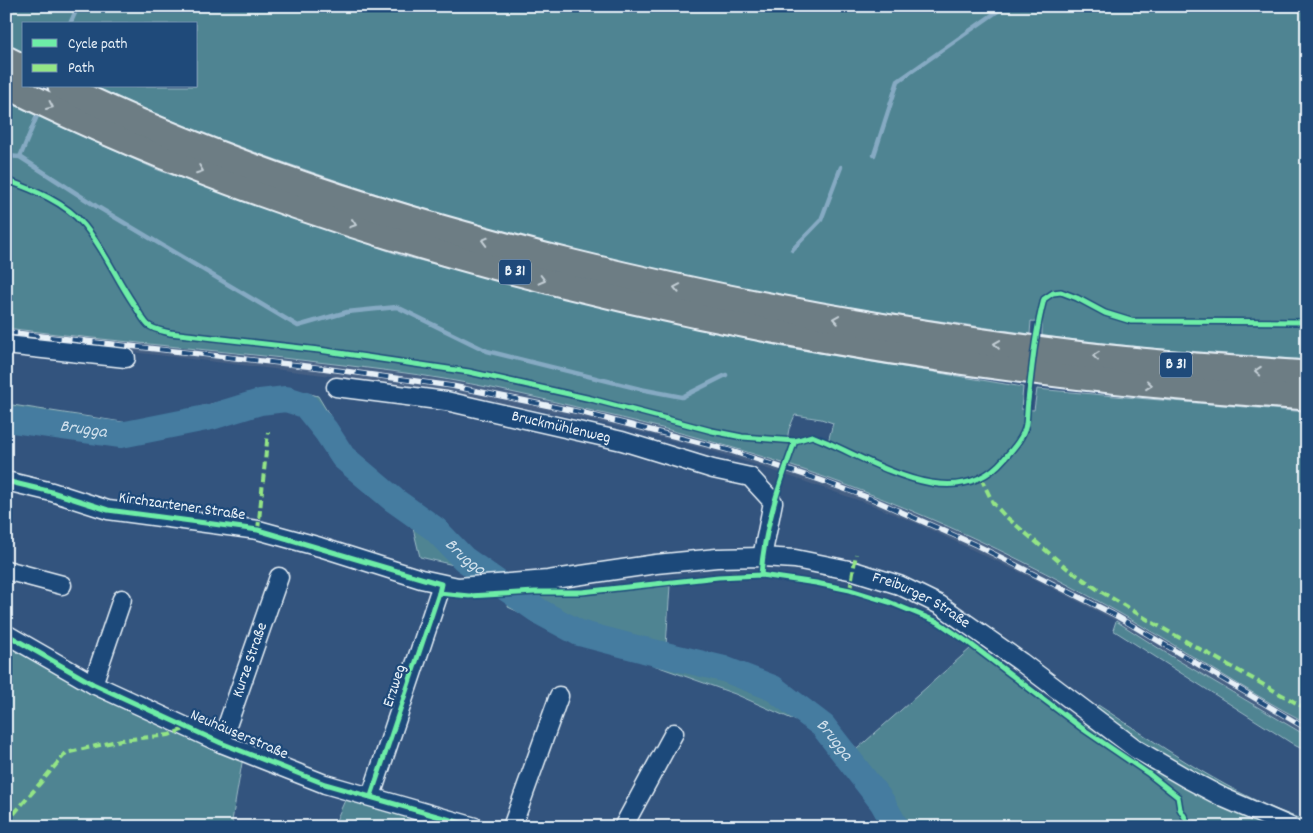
<svg xmlns="http://www.w3.org/2000/svg" width="1313" height="833" font-family="Dekko,sans-serif">
  <style>
    .built { fill: #445e83 }
    .green { fill: #4f8492; stroke: #9cbac5; fill-rule: evenodd }
    .lines { fill: none; stroke-linecap: round; stroke-linejoin: round }
    .stream { stroke: #86aac3; stroke-width: 4.5 }
    .river { stroke: #447ba0; stroke-width: 26 }
    .minor-casing { stroke: #e8f1f8; stroke-width: 21 }
    .highway-casing { stroke: #e8f1f8; stroke-width: 29 }
    .minor { stroke: #1f4a7a; stroke-width: 18 }
    .highway { stroke: #6d7d84; stroke-width: 25 }
    .rail-casing { stroke: #e8f1f8; stroke-width: 5.5 }
    .rail { stroke: #1f4a7a; stroke-width: 4; stroke-dasharray: 11; stroke-linecap: butt }
    .quiet { stroke: #94e586; stroke-width: 4; stroke-dasharray: 8 4; stroke-linecap: butt }
    .cycleway-casing { stroke: #1f4a7a; stroke-width: 8 }
    .cycleway { stroke: #6deda7; stroke-width: 5 }
    .oneway { stroke: #c3ced5 }
    .labels { text-anchor: middle; dominant-baseline: central; stroke-width: 4.5; stroke-linejoin: round; paint-order: stroke }
    .shield { fill: #1f4a7a; stroke: #acbfd2; stroke-width: 1 }
    .shield-label { font-size: 15px; font-weight: bold; fill: #e8f1f8 }
    .street-label { font-size: 16px; fill: #e8f1f8; stroke: #1f4a7a }
    .water-label { font-size: 18px; font-style: italic; fill: #cfdfeb; stroke: #1f4a7a }
  </style>
  <rect width="100%" height="100%" fill="#33547e"/>
  <filter id="ink" filterUnits="userSpaceOnUse"><feTurbulence type="fractalNoise" baseFrequency=".02" numOctaves="2"/><feDisplacementMap in="SourceGraphic" scale="10" xChannelSelector="R" yChannelSelector="G"/><feConvolveMatrix kernelMatrix="1 2 1 2 8 2 1 2 1" color-interpolation-filters="sRGB"/></filter>
  <g filter="url(#ink)">
    <!-- built -->
    <polygon class="built" points="6,328 320,362 393,371 455,381 511,392 644,423 792,465 921,514 979,540 1044,572 1116,611 1307,723 1307,736 1174,658 1116,621 1040,582 918,524 869,504 777,472 712,451 640,432 578,418 452,393 316,374 6,337"/>
    <!-- green -->
    <g class="green">
      <path d="M6,6H1307V360L1148,348L1042,336V322L1031,321L1030,334C921,318 811,304 702,280C567,251 433,215 303,169C232,145 162,118 94,86H196V24H24V53L6,44Z"/>
      <path d="M6,101L37,116L158,170L403,256L601,307L784,347L1023,387L1021,409L1034,410L1037,389L1148,399L1307,412V723C1242,689 1180,647 1116,611C1054,576 990,544 924,516C820,471 711,439 601,413C532,396 462,380 391,371C263,354 134,344 6,328ZM795,415L821,419L833,423L828,442L812,436L795,441L787,440L789,429Z"/>
      <polygon points="268,389 292,389 318,396 364,473 423,512 483,561 493,566 466,568 420,557 412,524 356,482 299,409 275,400 156,433 99,440 23,428 6,430 6,404 135,424"/>
      <path d="M670,586L666,646C693,652 721,657 747,667C786,682 830,718 857,749L971,648L1081,730L1098,705C1165,748 1231,796 1307,821V827H883L865,796L817,736L801,723L735,694L569,635L508,607L510,597L535,594H580Z"/>
      <polygon points="1116,621 1174,658 1307,736 1307,751 1296,746 1113,630"/>
      <polygon points="6,645 97,697 244,758 242,763 232,821 235,827 6,827"/>
      <polygon points="346,798 439,826 440,827 333,827"/>
    </g>
    <g class="lines">
      <!-- stream -->
      <g class="stream">
        <polyline points="70,24 78,6"/>
        <polyline points="874,155 898,81 1005,6"/>
        <polyline points="6,156 20,157 96,206 298,326 347,312 397,307 487,351 640,389 682,397 726,375"/>
        <polyline points="20,157 37,116"/>
        <polyline points="792,250 821,220 841,167"/>
      </g>
      <!-- river -->
      <path class="river" id="s1" d="M6,419L121,435L211,417L260,402L286,399L305,405L326,431L343,457L394,500L435,529L464,559L540,612L579,633L644,650L724,669L773,688L823,726L882,802L896,827"/>
      <defs>
        <g id="minor">
          <polyline points="6,345 126,358"/>
          <path id="s2" d="M336,387L446,401L622,441L713,469L750,477L773,502L762,557"/>
          <path id="s3" d="M6,481L52,492L108,510L258,530L320,547L421,579L458,587L548,580L656,564L717,558L762,557L795,559L854,571L899,585L940,605L1021,662L1136,749L1186,778L1224,798L1291,827"/>
          <polyline points="6,570 62,585"/>
          <polyline points="6,634 93,684 221,743 325,784 475,827"/>
          <polyline points="93,684 122,599"/>
          <path id="s4" d="M221,743L279,577"/>
          <polyline points="371,796 439,593 441,584"/>
          <polyline points="512,827 559,696"/>
          <polyline points="623,827 674,733"/>
        </g>
        <g id="highway">
          <polyline points="6,59 24,68"/>
          <path d="M6,85C202,183 412,250 625,299C850,351 1076,382 1307,397"/>
          <path d="M61,86C224,165 397,220 573,263C728,301 885,330 1043,350C1131,362 1219,368 1307,374"/>
        </g>
      </defs>
      <!-- minor casing -->
      <use href="#minor" class="minor-casing"/>
      <!-- highway casing -->
      <use href="#highway" class="highway-casing"/>
      <!-- minor -->
      <use href="#minor" class="minor"/>
      <!-- highway -->
      <use href="#highway" class="highway"/>
      <defs>
        <polyline id="rail" points="6,332 315,367 452,386 580,412 728,450 820,480 872,499 976,545 1113,614 1307,729"/>
      </defs>
      <!-- rail casing -->
      <use href="#rail" class="rail-casing"/>
      <!-- rail -->
      <use href="#rail" class="rail"/>
      <!-- quiet -->
      <g class="quiet">
        <polyline points="932,6 933,11"/>
        <polyline points="981,478 993,503 1004,515 1068,569 1100,591 1155,624 1307,709"/>
        <polyline points="258,530 268,432"/>
        <polyline points="850,590 856,554"/>
        <polyline points="6,823 66,753 121,740 169,735 187,728"/>
      </g>
      <defs>
        <g id="cycleway">
          <path d="M6,180C34,190 65,202 84,225C104,249 116,278 133,303C138,310 142,319 148,325C154,330 163,331 170,333L319,350L469,372L591,399L712,431L742,437L795,441L812,436C868,457 953,519 1004,459C1013,449 1024,437 1026,424C1027,416 1027,408 1028,401C1032,367 1035,333 1044,299L1053,293L1061,292L1077,298L1105,313L1131,321L1307,322"/>
          <polyline points="6,481 52,492 108,510 258,530 441,584 439,593 371,796"/>
          <path d="M761,575C764,529 779,485 795,441"/>
          <polyline points="439,593 469,596 535,592 582,592 718,577 761,575 816,583 850,590 889,602 938,622 969,643 1083,729 1149,774 1178,797 1180,809 1187,821 1195,827"/>
          <polyline points="6,634 93,684 221,743 325,784 475,827"/>
        </g>
      </defs>
      <!-- cycleway casing -->
      <use href="#cycleway" class="cycleway-casing"/>
      <!-- cycleway -->
      <use href="#cycleway" class="cycleway"/>
    </g>
    <!-- one-way arrows -->
    <defs><path id="oneway-chevron" d="M-2-3.5L2.5 0L-2 3.5" fill="none" stroke-width="1.6" stroke-linecap="round" stroke-linejoin="round" transform="scale(1.25)"/></defs>
    <g class="oneway">
      <use href="#oneway-chevron" transform="translate(50 106) rotate(25)"/>
      <use href="#oneway-chevron" transform="translate(200 170) rotate(21)"/>
      <use href="#oneway-chevron" transform="translate(353 224) rotate(18)"/>
      <use href="#oneway-chevron" transform="translate(485 241) rotate(-165)"/>
      <use href="#oneway-chevron" transform="translate(542 280) rotate(14)"/>
      <use href="#oneway-chevron" transform="translate(677 288) rotate(-169)"/>
      <use href="#oneway-chevron" transform="translate(836 319) rotate(-171)"/>
      <use href="#oneway-chevron" transform="translate(997 344) rotate(-172)"/>
      <use href="#oneway-chevron" transform="translate(1096 356) rotate(-174)"/>
      <use href="#oneway-chevron" transform="translate(1258 371) rotate(-176)"/>
      <use href="#oneway-chevron" transform="translate(1149 385) rotate(6)"/>
    </g>
  </g>
  <g class="labels">
    <!-- shield labels -->
    <g class="shield">
      <rect x="499" y="259.5" width="32" height="25" rx="4"/>
      <rect x="1160" y="352.5" width="32" height="25" rx="4"/>
    </g>
    <g class="shield-label">
      <text x="515" y="272">B 31</text>
      <text x="1176" y="365">B 31</text>
    </g>
    <!-- street labels -->
    <g class="street-label">
      <text stroke="none"><textPath href="#s2" startOffset="229">Bruckmühlenweg</textPath></text>
      <text transform="translate(182 507) rotate(8)">Kirchzartener Straße</text>
      <text stroke="none"><textPath href="#s3" startOffset="938">Freiburger Straße</textPath></text>
      <text stroke="none"><textPath href="#s4" startOffset="88">Kurze Straße</textPath></text>
      <text transform="translate(395 686) rotate(-72)">Erzweg</text>
      <text transform="translate(239 735) rotate(23)">Neuhäuserstraße</text>
    </g>
    <!-- water labels -->
    <g class="water-label">
      <text stroke="none"><textPath href="#s1" startOffset="78">Brugga</textPath></text>
      <text stroke="none"><textPath href="#s1" startOffset="528">Brugga</textPath></text>
      <text stroke="none"><textPath href="#s1" startOffset="948">Brugga</textPath></text>
    </g>
  </g>
  <!-- margin -->
  <rect width="1313" height="833" fill="none" stroke="#1f4a7a" stroke-width="25"/>
  <rect x="12" y="12" width="1288" height="808" fill="none" stroke="#e8f1f8" stroke-width="2" filter="url(#ink)"/>
  <!-- legend -->
  <rect x="22" y="22" width="175" height="65" fill="#1f4a7a" stroke="#6f8dac"/>
  <rect x="32" y="39" width="25" height="8" fill="#6deda7" stroke="#6f8dac"/>
  <text x="68" y="48" font-size="15" fill="#e8f1f8">Cycle path</text>
  <rect x="32" y="64" width="25" height="8" fill="#94e586" stroke="#6f8dac"/>
  <text x="68" y="72" font-size="15" fill="#e8f1f8">Path</text>
</svg>
